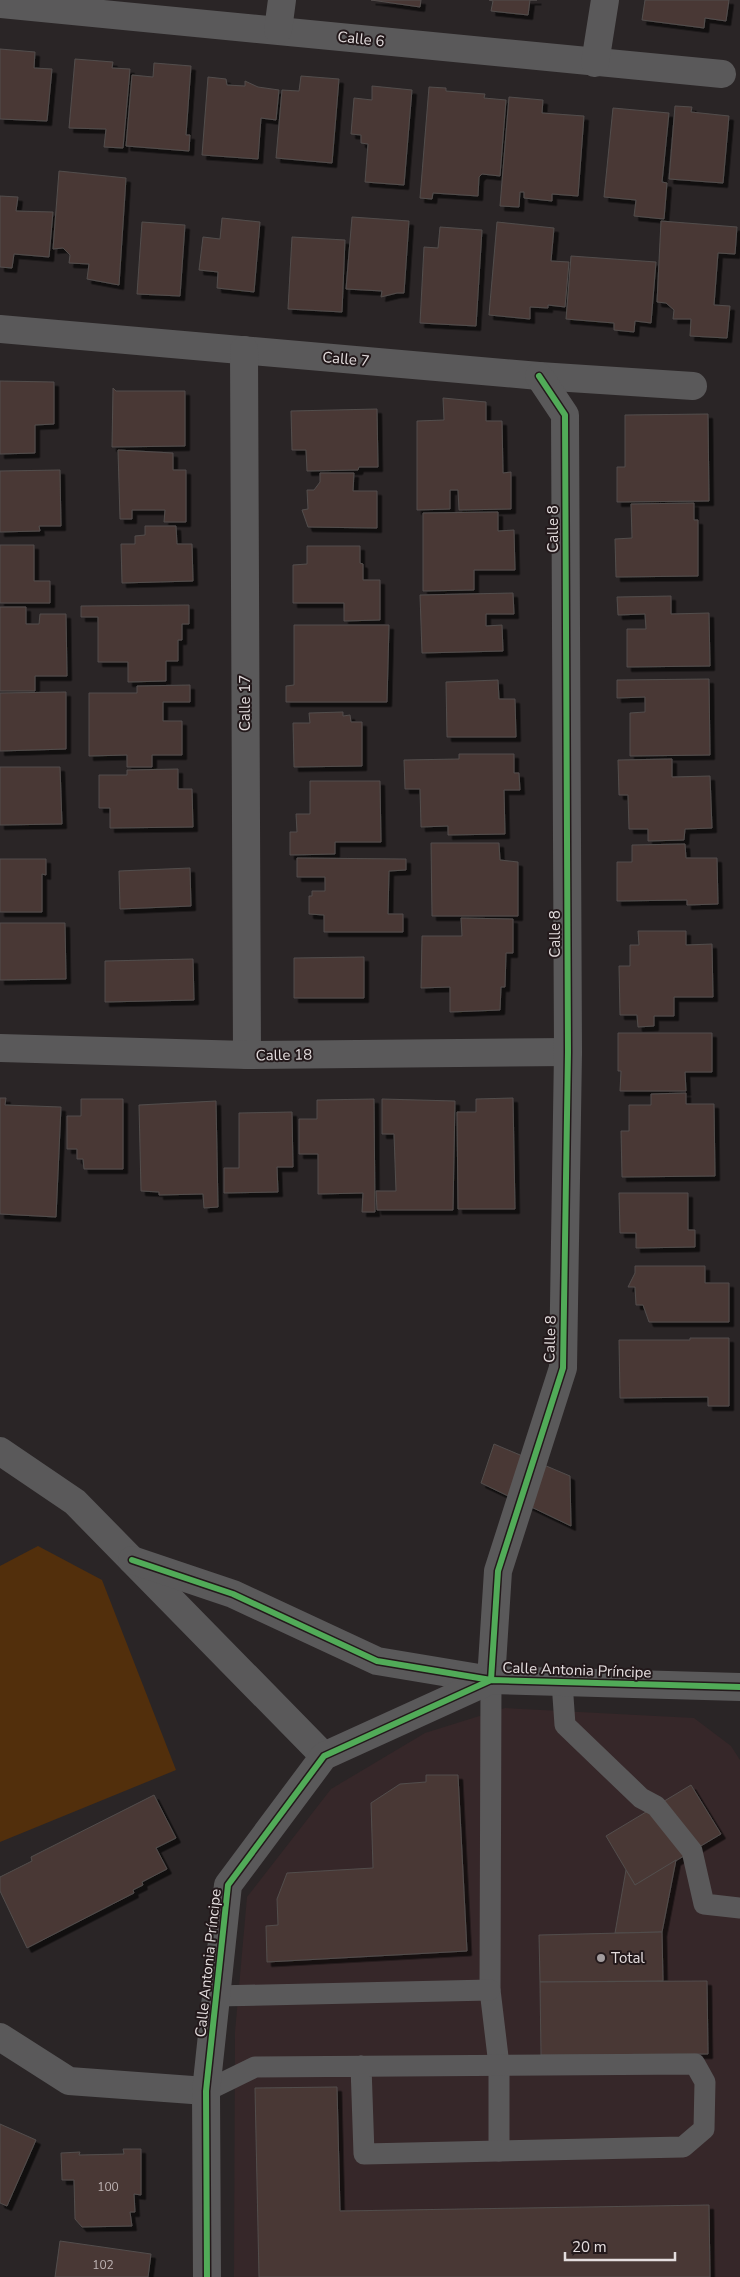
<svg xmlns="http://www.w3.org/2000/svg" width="740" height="2277" font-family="'Nunito Sans',sans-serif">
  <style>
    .built { fill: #362729 }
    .green { fill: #522f0c }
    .building { fill: #4a3936; stroke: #524d4c; filter: url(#shadow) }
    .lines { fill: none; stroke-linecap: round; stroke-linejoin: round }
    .service { stroke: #5a595a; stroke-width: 21 }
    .minor { stroke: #5a595a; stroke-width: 28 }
    .cycleway-casing { stroke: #23191b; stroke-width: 9 }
    .cycleway { stroke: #51ab58; stroke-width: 6 }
    .poi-dot { fill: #a39d9e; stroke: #23191b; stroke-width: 2 }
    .labels { text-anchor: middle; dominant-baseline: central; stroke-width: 4; stroke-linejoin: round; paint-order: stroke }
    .number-label { font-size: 12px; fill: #beb4b4 }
    .street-label { font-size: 15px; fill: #e4ddde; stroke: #23191b }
    .poi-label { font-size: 15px; fill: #e4ddde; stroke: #23191b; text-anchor: start }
  </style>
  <defs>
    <filter id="shadow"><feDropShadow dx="4.5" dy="4.5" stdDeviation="0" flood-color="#0009"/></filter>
  </defs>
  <rect width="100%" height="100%" fill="#2a2526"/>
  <!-- built -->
  <polygon class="built" points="505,1708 694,1718 731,1746 740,1760 740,2277 234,2277 235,2032 247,1897 331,1789 425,1733"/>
  <!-- green -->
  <polygon class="green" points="38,1546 102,1580 176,1770 0,1842 0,1566"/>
  <!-- building -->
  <g class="building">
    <polygon points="371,0 421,0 420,7"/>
    <polygon points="489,0 537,0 530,0 528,15 491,11 493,1"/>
    <polygon points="645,0 729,0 726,21 705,18 704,28 642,20"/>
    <polygon points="0,49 35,52 34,68 52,69 47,121 0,119"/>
    <polygon points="75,59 113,62 112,68 130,69 123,148 104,147 106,129 69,128"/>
    <polygon points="154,63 191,66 186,135 190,135 189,151 126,146 132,75 153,77"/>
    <polygon points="301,76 339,79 332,163 276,158 282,90 299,91"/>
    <polygon points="208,77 226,79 227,85 245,86 245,81 258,87 279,90 276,120 261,118 258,159 202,155"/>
    <polygon points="372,86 412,90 404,185 365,182 368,144 361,143 361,135 351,134 354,98 372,100"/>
    <polygon points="429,87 446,88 446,91 485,94 484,98 506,100 500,176 482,174 479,177 478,196 433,193 432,199 420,198"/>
    <polygon points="509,97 543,100 542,113 584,116 578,196 552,194 552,201 524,198 524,192 520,192 519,207 500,206"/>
    <polygon points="675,106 692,107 691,112 729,116 723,183 669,179"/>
    <polygon points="613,108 669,113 662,182 667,183 664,219 634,216 636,200 604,197"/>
    <polygon points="59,171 126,178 119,285 87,279 89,264 69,263 70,255 63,248 53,249"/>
    <polygon points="0,196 18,197 16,211 53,212 49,257 14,254 12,268 0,267"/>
    <polygon points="352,217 409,221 404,293 397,293 381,297 382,291 346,289"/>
    <polygon points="222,218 260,222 254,292 217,288 218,272 199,270 203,237 220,239"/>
    <polygon points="661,221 737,227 735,254 718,253 714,305 730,306 727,338 690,336 691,319 673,319 674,310 666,303 657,302"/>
    <polygon points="142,222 185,225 180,296 137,294"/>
    <polygon points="497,222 554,228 551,261 569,262 565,307 548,305 548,308 530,307 530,319 489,315"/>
    <polygon points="440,227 482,230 476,326 420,323 424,247 438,248"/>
    <polygon points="292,237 345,240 342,312 288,309"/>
    <polygon points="571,256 656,262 651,323 635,321 634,332 614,330 614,323 566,319"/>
    <polygon points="0,381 54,382 54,424 35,425 35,453 0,454"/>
    <polygon points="113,388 116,391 185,391 185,446 112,447"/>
    <polygon points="443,398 486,402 486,421 502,421 503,473 511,472 511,509 459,510 458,490 450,490 450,509 417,510 417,421 444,420"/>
    <polygon points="377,409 378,467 359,467 358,470 307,471 306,450 292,450 291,411"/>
    <polygon points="708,414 709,501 617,502 617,467 625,467 625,415"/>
    <polygon points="118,450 173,453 173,470 186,470 186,522 164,522 165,510 132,510 132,519 120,519"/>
    <polygon points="60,470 61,526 39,526 40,531 0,532 0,471"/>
    <polygon points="320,473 354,473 353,491 377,491 377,528 308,527 302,510 308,509 307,490 314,490 320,482"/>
    <polygon points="694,503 694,520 698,520 698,576 616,577 615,539 632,538 631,504"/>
    <polygon points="498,512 498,531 514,530 515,570 474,570 474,590 423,591 423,513"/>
    <polygon points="145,526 176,526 177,544 192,544 193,581 122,583 121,544 135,544 135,536 145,535"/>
    <polygon points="0,545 34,545 34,581 50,581 50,603 0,603"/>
    <polygon points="307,546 360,546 360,563 363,564 363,580 380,580 380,620 344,621 344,603 293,603 293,565 307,564"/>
    <polygon points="513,593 514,614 486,614 486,626 502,625 503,651 422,653 420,595"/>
    <polygon points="671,596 671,614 709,613 710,666 627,667 627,629 646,629 645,614 618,615 617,597"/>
    <polygon points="189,605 189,624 182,624 182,640 178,640 178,661 166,661 166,681 128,682 128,662 98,662 98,617 81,617 81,606"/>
    <polygon points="0,607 26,607 26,624 39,624 40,614 66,614 67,676 35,676 35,691 0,691"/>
    <polygon points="294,625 389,625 387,702 286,702 286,686 294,685"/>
    <polygon points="709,679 710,755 630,756 630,713 645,712 645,697 617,698 617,680"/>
    <polygon points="498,680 499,699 515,699 516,737 447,737 446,682"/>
    <polygon points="190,685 190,702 163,702 163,721 182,721 182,755 152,755 152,767 127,767 127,755 89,756 89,693 137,693 137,686"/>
    <polygon points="66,692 66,749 0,751 0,693"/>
    <polygon points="343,712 343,716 350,715 351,722 362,722 362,766 294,767 293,723 310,723 309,713"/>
    <polygon points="459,754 514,754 514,773 519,773 520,790 504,790 505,834 448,835 448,826 421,827 420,789 405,789 404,760 459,759"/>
    <polygon points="672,759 672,777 710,776 712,828 685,829 684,840 648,841 648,829 629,829 628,795 619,795 618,760"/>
    <polygon points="0,767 60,767 62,824 0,825"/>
    <polygon points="178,769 178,789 192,789 193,827 110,828 110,808 99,808 99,775 127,775 127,770"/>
    <polygon points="310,781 380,781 381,842 335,842 335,854 290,855 290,832 297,832 296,814 310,814"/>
    <polygon points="431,843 499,843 500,860 518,862 518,916 432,916"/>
    <polygon points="685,844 686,858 717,858 718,904 687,905 687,900 617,901 617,862 632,862 632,845"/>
    <polygon points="297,858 406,859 406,870 389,871 388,914 403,914 403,932 324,932 324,915 309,914 309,896 312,896 312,891 325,891 325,877 297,877"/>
    <polygon points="0,859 46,859 46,875 42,874 42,912 0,912"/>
    <polygon points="190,868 191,906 120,909 119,871"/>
    <polygon points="461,918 513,919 513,953 506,953 505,987 501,987 500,1010 450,1012 450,987 421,988 422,936 462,936"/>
    <polygon points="0,923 65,923 66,979 0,980"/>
    <polygon points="638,931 686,931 686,945 712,944 713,997 674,997 674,1016 654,1016 654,1026 638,1027 637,1015 620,1015 619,966 630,966 630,945 639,945"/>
    <polygon points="364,957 364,998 294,998 294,958"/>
    <polygon points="193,959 194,1000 105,1002 105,961"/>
    <polygon points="618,1033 712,1033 712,1072 685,1072 686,1091 620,1091 621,1071 618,1071"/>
    <polygon points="686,1093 686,1104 714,1104 715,1176 622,1177 621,1131 629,1131 629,1105 651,1105 651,1094"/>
    <polygon points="0,1098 6,1098 5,1105 61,1107 56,1217 0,1214"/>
    <polygon points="513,1098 515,1209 458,1209 457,1112 476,1112 476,1099"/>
    <polygon points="81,1099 123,1099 123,1169 84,1169 83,1159 77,1159 77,1149 67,1149 67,1116 81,1116"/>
    <polygon points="374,1099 375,1212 362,1212 363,1193 318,1194 318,1154 299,1154 299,1119 317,1119 317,1100"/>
    <polygon points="382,1099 455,1101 453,1210 377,1210 376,1191 396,1191 394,1134 382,1134"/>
    <polygon points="216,1101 218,1207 204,1208 203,1194 159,1195 159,1192 141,1191 139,1105"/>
    <polygon points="292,1112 293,1167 277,1167 278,1192 224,1193 224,1168 239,1168 239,1113"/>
    <polygon points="619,1193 688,1193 688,1230 695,1230 695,1247 636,1248 636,1233 620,1233"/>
    <polygon points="635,1266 705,1266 705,1283 729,1283 729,1322 649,1322 643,1305 636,1305 635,1287 628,1287 635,1273"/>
    <polygon points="690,1338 729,1338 729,1406 708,1406 708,1397 620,1398 619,1340 690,1340"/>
    <polygon points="494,1444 570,1476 571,1526 481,1483"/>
    <polygon points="426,1775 458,1775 467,1951 267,1962 266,1926 278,1925 277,1899 287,1873 373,1868 371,1803 400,1784 426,1782"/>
    <polygon points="691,1785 721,1834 635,1885 606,1836"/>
    <polygon points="154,1795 176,1838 156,1848 167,1869 142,1882 143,1885 133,1890 134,1893 27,1948 0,1891 0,1877 32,1861 31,1857"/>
    <polygon points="676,1860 662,1932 615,1933 626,1870 635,1885"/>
    <polygon points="662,1932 663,1981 540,1982 539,1935"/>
    <polygon points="707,1981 708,2054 541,2055 540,1982"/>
    <polygon points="337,2087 340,2211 709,2205 710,2277 259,2277 255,2088"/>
    <polygon points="0,2124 36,2140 7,2206 0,2203"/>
    <polygon points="123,2149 141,2149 141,2195 134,2194 135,2212 130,2212 132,2226 82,2227 75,2219 74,2180 62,2180 61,2153 80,2152 79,2155 124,2154"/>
    <polygon points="60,2241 151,2254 148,2277 55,2277"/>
  </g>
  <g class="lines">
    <!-- service -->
    <g class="service">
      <polyline points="491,1680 490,1990 499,2065 499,2151"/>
      <polyline points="562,1682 565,1725 641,1798 656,1806 692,1851 704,1904 740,1908"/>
      <polyline points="216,1996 490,1990"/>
      <polyline points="206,2091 255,2067 695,2064 705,2082 704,2129 683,2147 364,2154 361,2066"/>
    </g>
    <!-- minor -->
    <g class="minor">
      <polyline points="0,4 722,74"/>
      <polyline points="278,30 282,0"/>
      <polyline points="595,63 605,0"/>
      <polyline points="0,329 539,376 693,386"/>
      <polyline points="244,350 247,1055"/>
      <polyline points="0,1048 247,1055 568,1052"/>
      <polyline points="0,1451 75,1502 324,1756"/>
      <polyline points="132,1560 233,1594 377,1661 491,1680 498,1571 563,1368 568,1052 565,415 539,376"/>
      <polyline points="0,2037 69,2081 206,2091"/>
      <polyline points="207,2277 206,2091 228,1885 324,1756 491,1680 740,1687"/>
    </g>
    <defs>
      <g id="cycleway">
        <polyline points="132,1560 233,1594 377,1661 491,1680 498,1571 563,1368 568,1052 565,415 539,376"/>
        <polyline points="207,2277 206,2091 228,1885 324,1756 491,1680 740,1687"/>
      </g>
    </defs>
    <!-- cycleway casing -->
    <use href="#cycleway" class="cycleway-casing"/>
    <!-- cycleway -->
    <use href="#cycleway" class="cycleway"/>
  </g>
  <!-- markers -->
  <circle class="poi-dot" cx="601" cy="1958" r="5"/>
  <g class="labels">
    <!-- number labels -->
    <g class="number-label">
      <text x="108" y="2187">100</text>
      <text x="103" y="2265">102</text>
    </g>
    <!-- street labels -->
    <g class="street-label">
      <text transform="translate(361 39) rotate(6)">Calle 6</text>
      <text transform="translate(346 359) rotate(5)">Calle 7</text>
      <text transform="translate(553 529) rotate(-90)">Calle 8</text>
      <text transform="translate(245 703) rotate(-90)">Calle 17</text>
      <text transform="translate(555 934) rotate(-90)">Calle 8</text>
      <text transform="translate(284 1055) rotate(-1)">Calle 18</text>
      <text transform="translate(550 1339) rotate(-88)">Calle 8</text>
      <text transform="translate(577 1670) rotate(2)">Calle Antonia Príncipe</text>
      <text transform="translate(208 1963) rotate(-84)">Calle Antonia Príncipe</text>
    </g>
    <!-- poi labels -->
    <g class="poi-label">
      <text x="611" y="1958">Total</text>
    </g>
  </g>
  <!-- scale -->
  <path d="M565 2252v8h110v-8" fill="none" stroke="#e4ddde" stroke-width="2.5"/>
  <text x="572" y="2252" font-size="15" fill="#e4ddde" stroke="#23191b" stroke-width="4" paint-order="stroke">20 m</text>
</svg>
